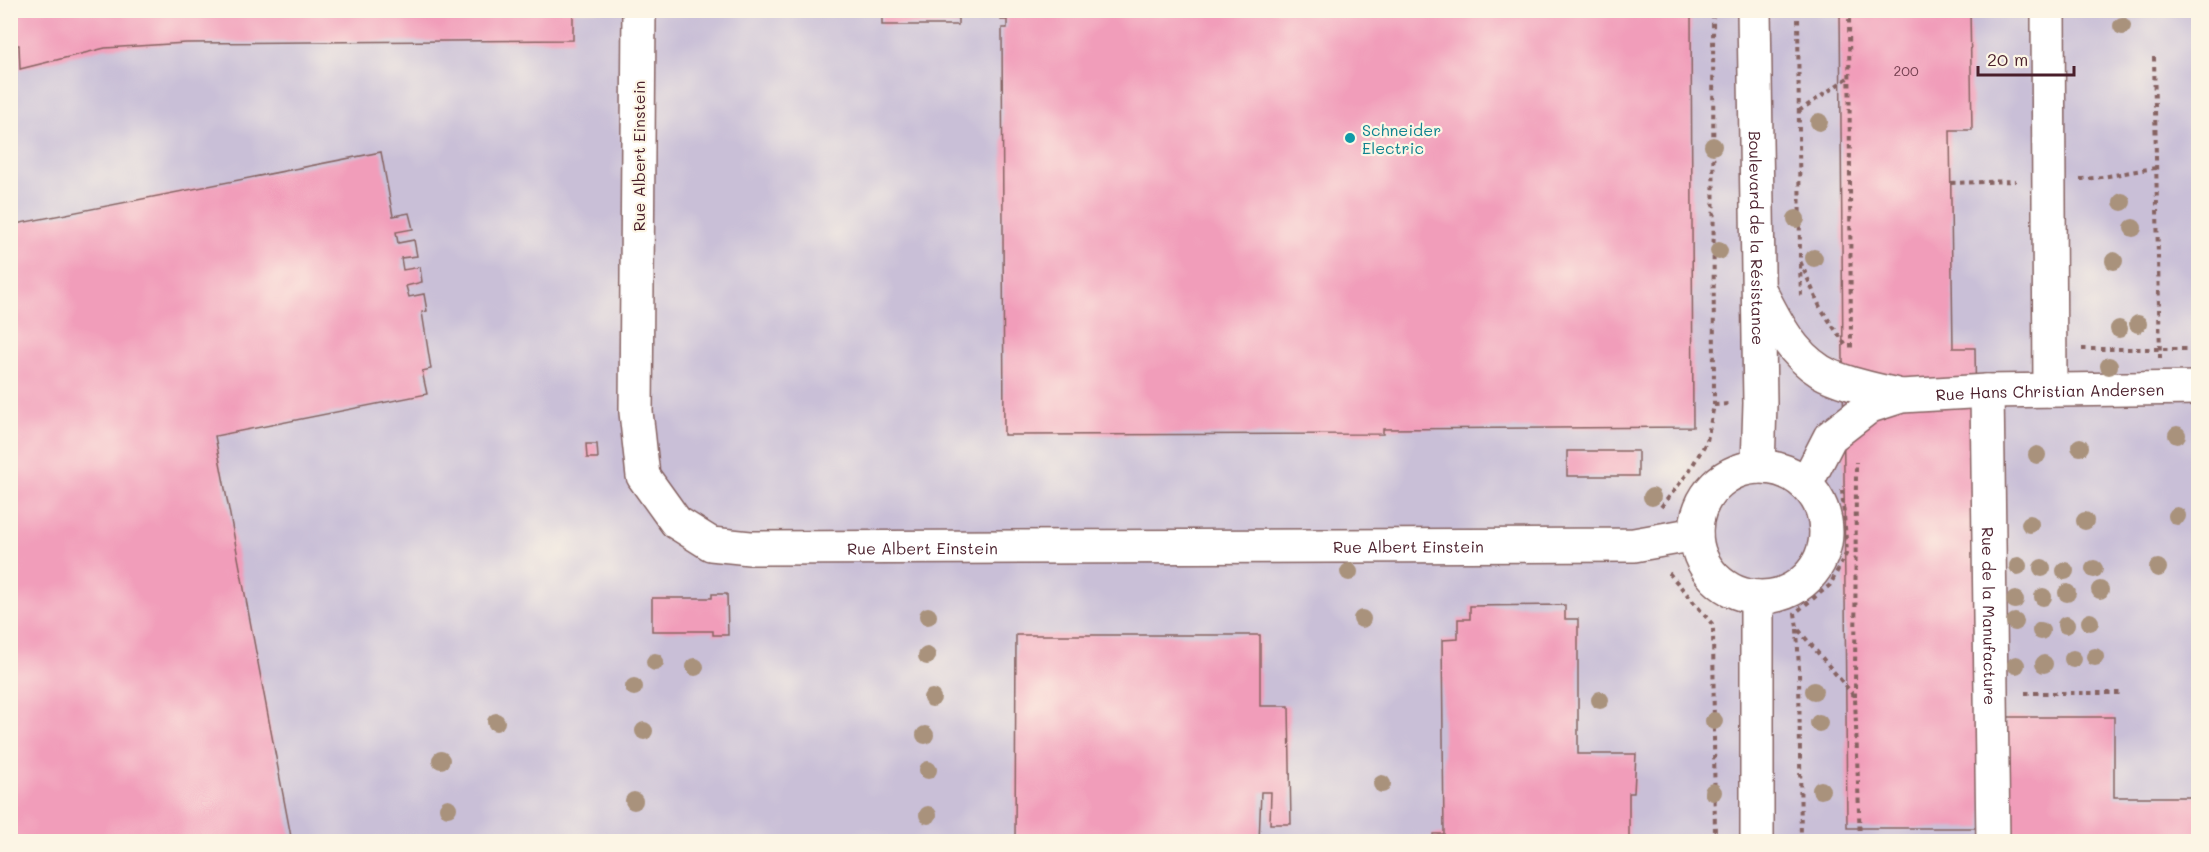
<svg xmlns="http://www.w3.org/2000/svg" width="2209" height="852" font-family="Mali,sans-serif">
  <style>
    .industrial { fill: #c9bfd7 }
    .building { fill: #f19dba }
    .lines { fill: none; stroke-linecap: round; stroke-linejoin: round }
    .minor-casing { stroke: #866362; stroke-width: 36 }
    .path { stroke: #866362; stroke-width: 4; stroke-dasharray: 4.5 4.5; stroke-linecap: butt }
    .minor { stroke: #fff; stroke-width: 33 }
    .tree { fill: #a9927c }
    .culture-dot { fill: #0f9aa8; stroke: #fcf5e5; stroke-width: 2 }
    .labels { text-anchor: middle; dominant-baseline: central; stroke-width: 4.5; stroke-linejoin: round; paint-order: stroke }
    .number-label { font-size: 14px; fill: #743e4f }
    .culture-label { font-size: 16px; fill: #0d838f; stroke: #fcf5e5; text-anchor: start }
    .street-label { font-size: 16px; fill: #4a1f2b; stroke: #fcf5e5 }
  </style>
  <rect width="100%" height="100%" fill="#fcf5e5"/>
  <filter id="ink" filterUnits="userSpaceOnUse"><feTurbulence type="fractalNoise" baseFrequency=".0167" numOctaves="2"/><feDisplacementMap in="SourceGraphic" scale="12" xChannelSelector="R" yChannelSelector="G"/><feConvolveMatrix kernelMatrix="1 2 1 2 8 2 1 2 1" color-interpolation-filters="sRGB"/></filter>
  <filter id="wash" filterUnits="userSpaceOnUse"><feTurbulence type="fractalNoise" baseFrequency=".008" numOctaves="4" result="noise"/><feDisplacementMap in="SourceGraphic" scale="24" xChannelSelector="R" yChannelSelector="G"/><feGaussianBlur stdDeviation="1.35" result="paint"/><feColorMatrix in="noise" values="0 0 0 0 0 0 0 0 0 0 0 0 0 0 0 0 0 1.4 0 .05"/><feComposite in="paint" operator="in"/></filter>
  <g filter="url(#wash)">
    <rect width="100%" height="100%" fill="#f6e1c7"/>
    <!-- industrial -->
    <polygon class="industrial" points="10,11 2194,11 2198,24 2198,841 11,841"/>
    <g id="blocks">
      <!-- building -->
      <g class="building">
        <polygon points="10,10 573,10 573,40 186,43 105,48 20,69 19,45 10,45"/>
        <rect x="882" y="10" width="76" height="15"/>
        <polygon points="1001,10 1691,10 1693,427 1383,429 1383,434 1004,435 1002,28 1007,28 1007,20 1001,20"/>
        <polygon points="1840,10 1970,10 1972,130 1950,130 1953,348 1975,348 1982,828 1847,828"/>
        <polygon points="381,152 393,216 409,213 413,229 396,232 398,243 414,240 417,256 401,258 403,270 420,267 422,282 406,286 409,297 424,294 427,311 422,312 431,369 422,371 427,394 215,436 292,842 10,842 10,225"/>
        <polygon points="586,444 597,444 598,458 587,458"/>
        <rect x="1567" y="451" width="71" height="25"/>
        <polygon points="712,594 727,594 728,635 713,635 713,631 652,631 652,598 712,598"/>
        <polygon points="1565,605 1565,619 1578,619 1578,754 1636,754 1634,793 1629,793 1629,842 1433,842 1433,834 1444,834 1442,640 1458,639 1458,619 1470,619 1470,606"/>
        <polygon points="1016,635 1260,635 1260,706 1289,706 1291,824 1270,824 1271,792 1261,792 1259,842 1015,842"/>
        <polygon points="2006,717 2114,717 2114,797 2198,797 2198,842 2007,842"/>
      </g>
    </g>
  </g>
  <g filter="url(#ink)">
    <use href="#blocks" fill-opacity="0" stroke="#866362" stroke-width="1.5"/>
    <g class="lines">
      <defs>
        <g id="minor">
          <path id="s1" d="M639,10L636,412L643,476L676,522L711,544L750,548L1634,545L1696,534"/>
          <path id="s2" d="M1754,10L1760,403L1758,467"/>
          <polyline points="2048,10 2050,390"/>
          <path d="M1761,293C1776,322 1791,353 1820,371C1840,383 1877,390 1901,396"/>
          <path id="s3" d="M1987,391L1993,842"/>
          <circle cx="1761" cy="532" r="65"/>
          <path id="s4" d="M1806,484L1830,437L1870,406L1901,396L1987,391L2198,388"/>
          <polyline points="1757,597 1757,842"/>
        </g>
      </defs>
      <!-- minor casing -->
      <use href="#minor" class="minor-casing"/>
      <!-- path -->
      <g class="path">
        <polyline points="1798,10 1800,261 1820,307 1846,346"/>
        <polyline points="1849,10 1851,349"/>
        <polyline points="2154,57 2160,358"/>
        <polyline points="1799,111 1849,77"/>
        <path d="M2080,179C2106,178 2131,171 2156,168"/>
        <polyline points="1951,183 2016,181"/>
        <polyline points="1800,264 1801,296"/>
        <polyline points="2082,349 2198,349"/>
        <polyline points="1714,405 1729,404"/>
        <polyline points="1842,490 1847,552 1830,585 1795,613 1797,628 1855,697 1860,842"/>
        <polyline points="1661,507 1688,473 1707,441 1714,405 1713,10"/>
        <polyline points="1669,573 1713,625 1715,842"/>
        <polyline points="1797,629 1799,670 1801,842"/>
        <polyline points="2025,693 2123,693"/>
        <polyline points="1855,697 1856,462"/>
      </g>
      <!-- minor -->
      <use href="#minor" class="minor"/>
    </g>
    <!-- trees -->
    <g class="tree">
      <circle cx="2122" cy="26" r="9"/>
      <circle cx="1819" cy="122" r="9"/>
      <circle cx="1713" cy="146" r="9"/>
      <circle cx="2122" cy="202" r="9"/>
      <circle cx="1796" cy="219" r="9"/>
      <circle cx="2133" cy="228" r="9"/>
      <circle cx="1719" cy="251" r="9"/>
      <circle cx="1814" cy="258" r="9"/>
      <circle cx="2114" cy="261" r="9"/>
      <circle cx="2138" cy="324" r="9"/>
      <circle cx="2119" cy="329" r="9"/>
      <circle cx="2109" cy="366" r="9"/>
      <circle cx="2177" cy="435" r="9"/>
      <circle cx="2080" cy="447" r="9"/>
      <circle cx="2037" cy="455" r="9"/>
      <circle cx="1652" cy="497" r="9"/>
      <circle cx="2177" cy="516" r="9"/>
      <circle cx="2085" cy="521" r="9"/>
      <circle cx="2030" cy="524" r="9"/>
      <circle cx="2018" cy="566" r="9"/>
      <circle cx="2042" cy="568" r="9"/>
      <circle cx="2158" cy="568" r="9"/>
      <circle cx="2094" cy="569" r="9"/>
      <circle cx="2065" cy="571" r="9"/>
      <circle cx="1349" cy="572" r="9"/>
      <circle cx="2100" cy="590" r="9"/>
      <circle cx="2067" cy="593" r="9"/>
      <circle cx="2043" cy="597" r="9"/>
      <circle cx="2015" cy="600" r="9"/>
      <circle cx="928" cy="616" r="9"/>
      <circle cx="1362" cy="619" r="9"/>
      <circle cx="2015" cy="622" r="9"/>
      <circle cx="2090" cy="622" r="9"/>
      <circle cx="2066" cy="625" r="9"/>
      <circle cx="2041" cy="631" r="9"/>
      <circle cx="927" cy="656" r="9"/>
      <circle cx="2095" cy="657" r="9"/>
      <circle cx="2073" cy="659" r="9"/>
      <circle cx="655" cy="662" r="9"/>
      <circle cx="2044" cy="664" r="9"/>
      <circle cx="2016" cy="665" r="9"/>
      <circle cx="695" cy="667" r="9"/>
      <circle cx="634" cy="687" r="9"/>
      <circle cx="1814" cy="691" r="9"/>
      <circle cx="932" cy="698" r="9"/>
      <circle cx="1600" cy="700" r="9"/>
      <circle cx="1714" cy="721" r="9"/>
      <circle cx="496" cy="722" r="9"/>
      <circle cx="1819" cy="723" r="9"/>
      <circle cx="644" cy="731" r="9"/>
      <circle cx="925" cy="735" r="9"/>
      <circle cx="441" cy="760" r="9"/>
      <circle cx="928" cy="770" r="9"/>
      <circle cx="1382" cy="784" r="9"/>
      <circle cx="1821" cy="790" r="9"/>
      <circle cx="1713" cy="792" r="9"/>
      <circle cx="634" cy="801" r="9"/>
      <circle cx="448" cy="808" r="9"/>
      <circle cx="928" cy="815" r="9"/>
    </g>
  </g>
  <!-- markers -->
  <circle class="culture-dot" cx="1350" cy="138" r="6"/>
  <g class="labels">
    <!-- number labels -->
    <g class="number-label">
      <text x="1906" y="70">200</text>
    </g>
    <!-- culture labels -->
    <g class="culture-label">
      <text x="1362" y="129">Schneider<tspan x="1362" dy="18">Electric</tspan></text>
    </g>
    <!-- street labels -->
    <g class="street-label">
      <text transform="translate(638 156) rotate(-90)">Rue Albert Einstein</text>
      <text stroke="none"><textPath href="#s2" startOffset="228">Boulevard de la Résistance</textPath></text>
      <text stroke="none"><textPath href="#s4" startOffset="285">Rue Hans Christian Andersen</textPath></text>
      <text stroke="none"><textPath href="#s1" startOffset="1262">Rue Albert Einstein</textPath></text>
      <text stroke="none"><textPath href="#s1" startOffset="776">Rue Albert Einstein</textPath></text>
      <text stroke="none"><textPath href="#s3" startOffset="225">Rue de la Manufacture</textPath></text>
    </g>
  </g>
  <!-- margin -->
  <rect width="2209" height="852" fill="none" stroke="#fcf5e5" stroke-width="36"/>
  <!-- scale -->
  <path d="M1978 66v9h96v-9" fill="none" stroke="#4a1f2b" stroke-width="3"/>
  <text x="1987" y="66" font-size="18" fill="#4a1f2b" stroke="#fcf5e5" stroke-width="4.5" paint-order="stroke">20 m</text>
</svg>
